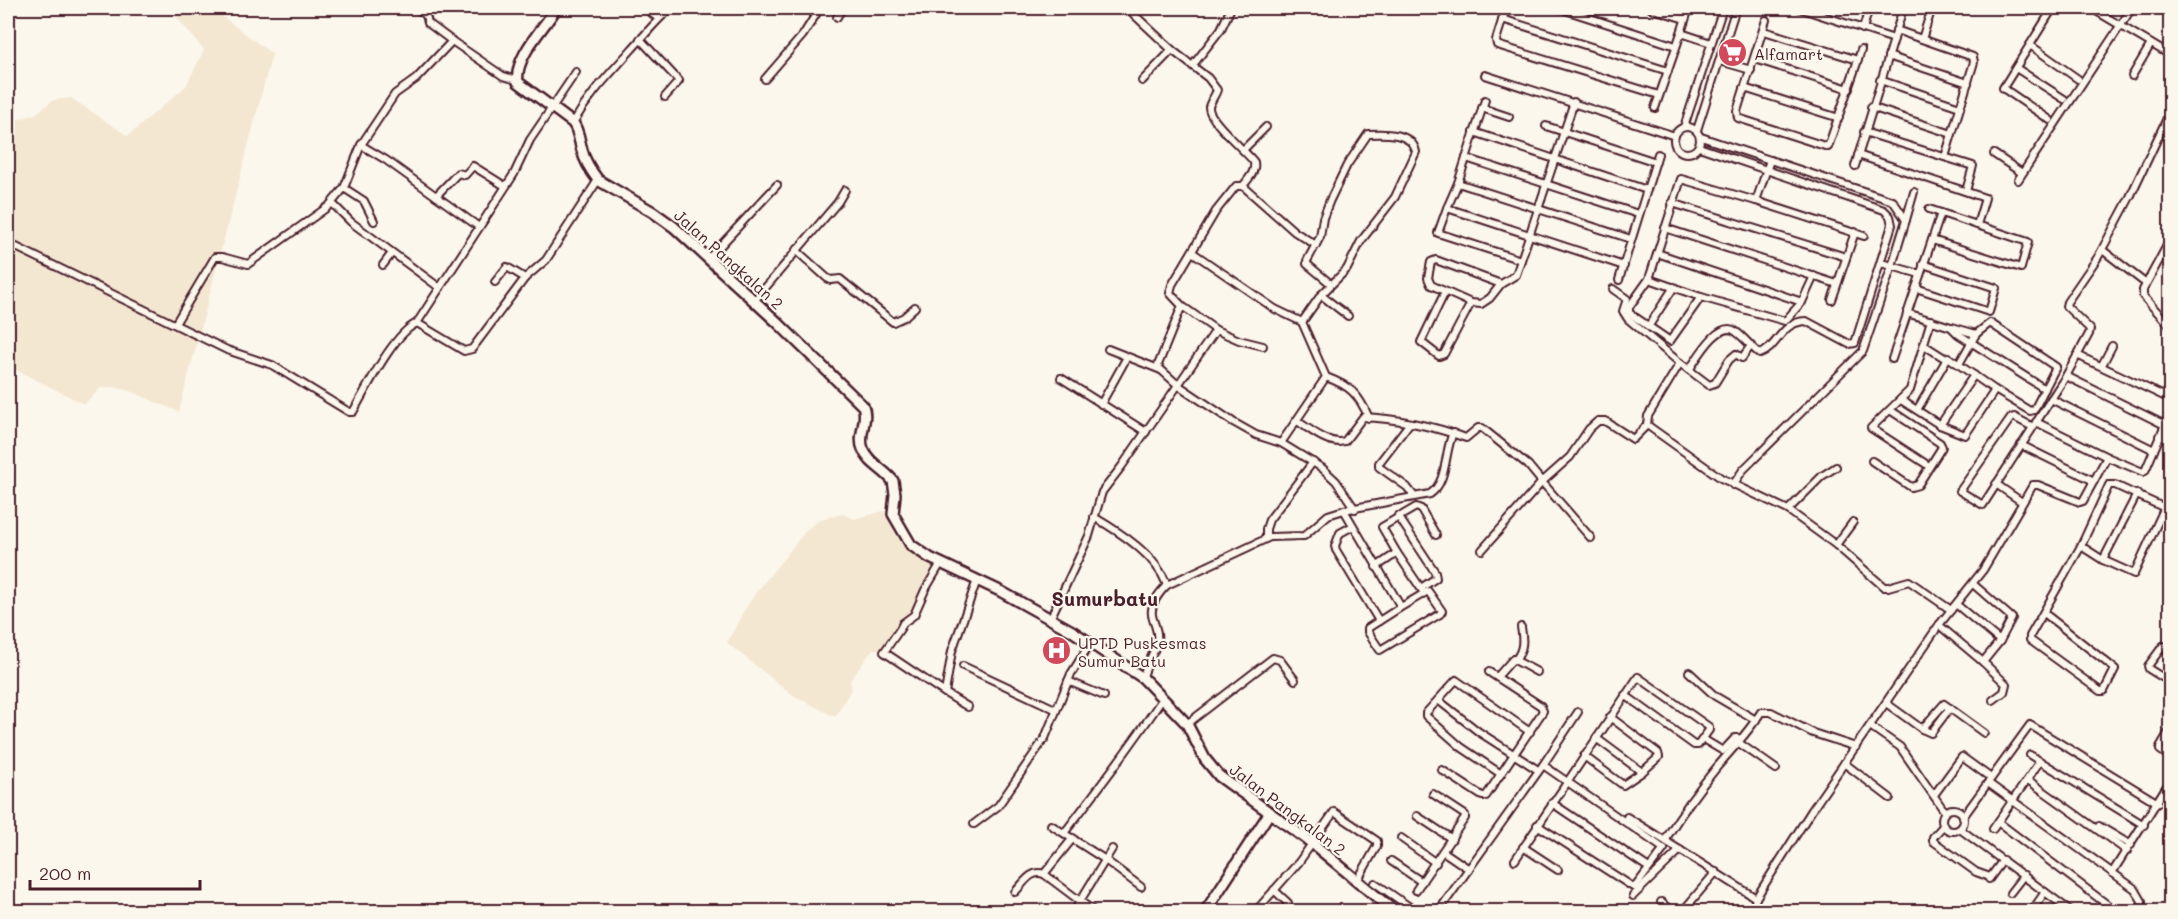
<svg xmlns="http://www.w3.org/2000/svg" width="2178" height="919" font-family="Mali,sans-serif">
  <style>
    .built { fill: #f4e7d2 }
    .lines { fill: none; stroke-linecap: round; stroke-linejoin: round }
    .street-casing { stroke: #4a1f2b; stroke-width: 10 }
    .secondary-casing { stroke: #4a1f2b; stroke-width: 14 }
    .street { stroke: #fbf7ec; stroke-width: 6 }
    .secondary { stroke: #fbf7ec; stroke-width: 9 }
    .labels { text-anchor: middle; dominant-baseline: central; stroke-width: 4.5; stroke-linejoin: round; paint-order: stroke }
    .poi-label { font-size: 16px; fill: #4a1f2b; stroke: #fbf7ec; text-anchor: start }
    .street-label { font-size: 16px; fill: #4a1f2b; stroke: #fbf7ec }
    .quarter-label { font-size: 20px; font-weight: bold; fill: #4a1f2b; stroke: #fbf7ec }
  </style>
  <rect width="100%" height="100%" fill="#fbf7ec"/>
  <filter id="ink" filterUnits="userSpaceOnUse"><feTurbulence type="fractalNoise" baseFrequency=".0167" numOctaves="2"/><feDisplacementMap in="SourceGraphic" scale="12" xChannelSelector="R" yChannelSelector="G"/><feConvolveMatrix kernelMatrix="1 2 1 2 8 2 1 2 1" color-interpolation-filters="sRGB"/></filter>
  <g filter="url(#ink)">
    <!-- built -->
    <g class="built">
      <polygon points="169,8 224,8 218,13 272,54 179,412 130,391 113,387 101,388 84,404 8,366 8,122 34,115 53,100 71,98 128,136 186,86 204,50"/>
      <polygon points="884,511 897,537 909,549 937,567 912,615 888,643 879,650 873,649 850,681 852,688 835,717 793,695 727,643 743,612 755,594 807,529 821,519 843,514 854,519"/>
    </g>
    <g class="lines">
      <defs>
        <g id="street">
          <polyline points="416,8 426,15"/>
          <polyline points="645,8 658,18"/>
          <path d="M1127,8L1172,50L1208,78L1217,90C1215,96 1210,102 1209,107C1208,120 1246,151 1254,162C1256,172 1248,179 1243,186"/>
          <polyline points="1506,8 1496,40 1497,45 1659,95"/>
          <polyline points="1559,8 1676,46"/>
          <polyline points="1650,8 1685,19"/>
          <polyline points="1689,8 1681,33 1711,43"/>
          <polyline points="1799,8 1894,39 1903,8"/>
          <polyline points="2091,8 2170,55"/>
          <polyline points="426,15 428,23 452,41 503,76 517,80"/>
          <polyline points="426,15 432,8"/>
          <polyline points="837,17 842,8"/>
          <polyline points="1502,19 1668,71"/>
          <polyline points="1766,20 1737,111 1738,118 1828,147 1858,60"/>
          <polyline points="1863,29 1869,8"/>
          <polyline points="1764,31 1858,60 1861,50"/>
          <polyline points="640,39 679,81 665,97"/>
          <polyline points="1922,39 1932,8"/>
          <polyline points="2030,45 2078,79"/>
          <polyline points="1888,56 1968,83"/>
          <polyline points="1755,59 1849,89"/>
          <polyline points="1720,61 1751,70"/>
          <polyline points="1193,65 1221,29 1231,8"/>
          <polyline points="2016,68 2064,99"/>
          <polyline points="1485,75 1675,136"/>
          <polyline points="2132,76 2151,44"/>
          <polyline points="765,79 803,35 820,8"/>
          <polyline points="1880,80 1960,107"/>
          <polyline points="1142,81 1172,50"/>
          <polyline points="1744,88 1839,118"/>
          <polyline points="1485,100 1458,183 1447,208 1438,233 1521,260"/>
          <polyline points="1871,107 1952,134 1974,62 1973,57 1896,30"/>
          <polyline points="1482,108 1509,117"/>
          <polyline points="1655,108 1681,33"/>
          <polyline points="2050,120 2003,88 2053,8"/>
          <path d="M573,123C590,93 610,74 632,49C645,35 656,20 671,8"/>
          <polyline points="1546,126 1656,162"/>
          <circle cx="1687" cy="140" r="13"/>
          <polyline points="1684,127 1723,8"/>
          <polyline points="1697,130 1736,8"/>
          <polyline points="1474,132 1647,190"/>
          <polyline points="1864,132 1973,166 1966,191"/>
          <polyline points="1701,137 1893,201 1906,220 1892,266 1863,351 1743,470 1733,485"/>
          <polyline points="361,145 386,160 479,227"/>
          <polyline points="1243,150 1266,127"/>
          <polyline points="1994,154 2022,173"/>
          <polyline points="1858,155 1985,198 1977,225"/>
          <polyline points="1945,157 1952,134"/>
          <polyline points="1466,158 1638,214"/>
          <polyline points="1855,166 1894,39"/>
          <polyline points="2018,180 2132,8"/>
          <polyline points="1458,183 1631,239"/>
          <polyline points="344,188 364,201 374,221"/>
          <polyline points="436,196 458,173 465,175 473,166 505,186"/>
          <polyline points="1756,201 1770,160"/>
          <polyline points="1672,203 1846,257"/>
          <polyline points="335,206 351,222 440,288"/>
          <polyline points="1447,208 1624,266"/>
          <polyline points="1929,209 2028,242 2021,268 1932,240"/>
          <polyline points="1906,220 1914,192"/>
          <polyline points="1665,228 1837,284"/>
          <polyline points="2170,240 2143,290 2143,296 2170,326"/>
          <path d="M8,243L227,350L272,365L349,412H353C367,388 393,334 417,323L464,351L472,349L525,278"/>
          <polyline points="796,250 827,278 831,280 840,279 893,322 904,317 915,307"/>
          <polyline points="1192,252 1275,309 1302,322"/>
          <polyline points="2105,252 2145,283"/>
          <polyline points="1657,253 1802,302"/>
          <polyline points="709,258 777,185"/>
          <polyline points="1881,263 1920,274"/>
          <polyline points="383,265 392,253"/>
          <polyline points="1649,279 1701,297 1785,321 1802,302 1814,276"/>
          <polyline points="1619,280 1658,154"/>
          <polyline points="495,282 507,267 525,278 546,260 598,180"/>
          <polyline points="1501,284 1436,260 1431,262 1428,278 1431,285 1471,303 1481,304 1490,298 1501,284 1516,275 1574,102"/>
          <polyline points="1916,288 1989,312 1996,288 1923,264"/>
          <polyline points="1613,289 1627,299 1623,311 1628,319 1680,363 1709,385 1715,383 1729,360 1736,354 1742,358 1750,347"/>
          <polyline points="1445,292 1421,342 1439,356 1444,354 1471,303"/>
          <polyline points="1321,295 1348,316"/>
          <polyline points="1701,297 1670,341 1629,313 1629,307 1649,279 1681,179 1756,201 1864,236"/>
          <polyline points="1832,300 1855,232"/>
          <polyline points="754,301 838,202 845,190"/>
          <polyline points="1183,307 1170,293 1172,285 1216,211 1236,186 1243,186 1295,232 1316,245"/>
          <polyline points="1907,313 1951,327 1958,334 2045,389"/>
          <path d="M1302,322L1321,295L1347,269L1361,241L1395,197L1416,152C1412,132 1385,133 1368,134L1347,165L1330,200L1323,218L1320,237L1307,261V264L1331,284"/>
          <polyline points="417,323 514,174 530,140 576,72"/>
          <polyline points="175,324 215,257 222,257 248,264 329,206 344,188 361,145 395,94 416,79 452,41"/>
          <polyline points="1648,327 1674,287"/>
          <polyline points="1952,327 1976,334"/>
          <polyline points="1216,330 1239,340 1263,346"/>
          <polyline points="1924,345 1946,359"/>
          <polyline points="1108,349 1161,370"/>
          <polyline points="2077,355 2170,399"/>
          <polyline points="1892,359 1941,213"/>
          <polyline points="1680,363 1648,416 1647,425 1721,478 1788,510 1836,545 1884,587 1888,587 1909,581 1951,610"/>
          <polyline points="2102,365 2112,346"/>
          <path d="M1689,370C1697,359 1718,320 1735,331C1744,337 1751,347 1760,354C1779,347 1780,322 1806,321L1849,344L1855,343L1892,225L1890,216L1884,210L1699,147"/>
          <polyline points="2066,376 2165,425"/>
          <path d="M1326,377C1350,386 1358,393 1369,418"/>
          <polyline points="1061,378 1146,432"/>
          <polyline points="2051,399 2154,450"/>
          <polyline points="1901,400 1940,425 1965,435 1995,390"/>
          <polyline points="1101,404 1127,357"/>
          <polyline points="1917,410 1948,357 1995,390 2030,411 2034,410 2056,367 1990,323 1976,334 1959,364"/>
          <path d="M1297,421C1310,429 1329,446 1345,441L1363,417C1393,418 1434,426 1463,437L1466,438L1478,428H1482L1528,465L1542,482L1570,457L1589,429L1598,421H1605L1633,439L1647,425"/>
          <polyline points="2036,422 2107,457 2143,472 2145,471 2170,413"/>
          <polyline points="1409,424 1379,463 1379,467 1407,487 1414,496"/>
          <polyline points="1940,425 1974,375"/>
          <polyline points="2033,427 2014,417 2011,418 1960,491 1983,505 2066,376 2089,334 2090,329 2066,306 2067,302 2098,257 2130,197 2170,112"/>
          <polyline points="2159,436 2170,440"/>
          <polyline points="1281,443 1322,468 1336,481 1355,509"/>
          <polyline points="2021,445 2094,481"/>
          <polyline points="1872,461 1911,487 1918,485 1942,447 1940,443 1890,410"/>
          <polyline points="1929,466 1871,428 1910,390 1931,320"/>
          <polyline points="1996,484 2022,502"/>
          <polyline points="1344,510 1401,607 1368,628 1368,632 1380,650 1440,614 1442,611 1428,591 1401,607"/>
          <polyline points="1788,510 1822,476 1836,467"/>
          <polyline points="1398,516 1435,572 1436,578 1421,588"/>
          <path d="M1094,517C1121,533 1156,555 1167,585"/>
          <polyline points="1353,526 1340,533 1335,546 1336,550 1379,621"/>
          <polyline points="1266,538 1266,529 1269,520 1313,462"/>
          <polyline points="1836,545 1853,522"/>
          <polyline points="2081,546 2103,560 2134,574 2170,496"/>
          <polyline points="1482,550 1542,482 1591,538"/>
          <polyline points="2103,560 2137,494"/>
          <polyline points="941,563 925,590 914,615 903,623 900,629 884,652 945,693 968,707"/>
          <polyline points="1376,567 1397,553"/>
          <polyline points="1424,593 1397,553 1382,527 1416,507 1421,509 1436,535"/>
          <polyline points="1957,605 2000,641"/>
          <polyline points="2044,613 2115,669 2104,691 2100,691 2030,640 2030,636 2081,546 2109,485 2115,485 2165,508"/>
          <polyline points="1050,619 1089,536 1102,492 1122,466 1216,330 1185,308 1181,308 1158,365 1159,368 1178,385 1233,422 1256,435 1281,443 1326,377 1302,322"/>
          <polyline points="1939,625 1983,662 2000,641 2012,618 1973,584"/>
          <polyline points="2170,650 2163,646 2148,666 2149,669 2170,682"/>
          <path d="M1516,659C1524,649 1523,639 1521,627"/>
          <polyline points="1983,662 2006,684 2004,692 1993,700"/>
          <polyline points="963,666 1055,709"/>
          <polyline points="1689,672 1715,696 1756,720"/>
          <polyline points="1497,677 1513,659 1537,672"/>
          <path d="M1143,678C1145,665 1154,655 1157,642C1159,632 1155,627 1153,619C1148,606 1159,593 1167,585L1270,537L1304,536L1328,515L1344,510L1430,494C1448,482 1444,452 1453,433"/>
          <polyline points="1068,681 1104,696"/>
          <polyline points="945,693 952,651 977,580"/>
          <polyline points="1438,700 1479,732 1538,770"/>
          <polyline points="1886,703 1922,729 1944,704 1984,733"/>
          <polyline points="1187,724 1273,658 1280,660 1295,680"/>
          <polyline points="1870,726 1900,747 1945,812"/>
          <polyline points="1922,729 1931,733 1950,708"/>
          <polyline points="2170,730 2160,747 2160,750 2170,757"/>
          <polyline points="1596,738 1642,772"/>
          <polyline points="1703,739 1723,751 1735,738 1738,738 1739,743 1776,769"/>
          <polyline points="2030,755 2144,825"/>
          <polyline points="1584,756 1623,785 1642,772 1659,757 1658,753 1610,717"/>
          <polyline points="1844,763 1890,798"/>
          <polyline points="1543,765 1578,712"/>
          <polyline points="1442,770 1482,796 1486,796 1543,711 1541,706 1489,672"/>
          <polyline points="1501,774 1461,747 1426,716 1426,713 1456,680 1530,732"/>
          <polyline points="2028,780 2127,851"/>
          <polyline points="1988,783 2135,889 2142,901 2142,912"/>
          <polyline points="1934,795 1962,757 1991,778"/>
          <polyline points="1552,803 1649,868"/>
          <circle cx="1953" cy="820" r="11"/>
          <polyline points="1417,816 1452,839"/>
          <polyline points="1627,817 1667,842"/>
          <polyline points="1963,817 2030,725 2158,803"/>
          <polyline points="1998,822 2117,912"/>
          <polyline points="974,824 998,806 1045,738 1071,674 1091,642"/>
          <polyline points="1051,825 1104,859 1141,887"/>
          <polyline points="1943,826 1933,837 1933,841 1976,872 1990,877"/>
          <polyline points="2099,826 2131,845"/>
          <polyline points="1960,829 2072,912"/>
          <polyline points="1993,829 2040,761"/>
          <path d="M1065,832C1099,788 1132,744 1163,698"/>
          <polyline points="1401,838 1436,863"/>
          <polyline points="1523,847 1558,870"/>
          <polyline points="1444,852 1469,869"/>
          <polyline points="1515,860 1638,677 1709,727 1709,730 1698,745 1694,745 1625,695"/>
          <polyline points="1391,861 1422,882"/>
          <polyline points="2112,873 2170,781"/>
          <polyline points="1044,874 1073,838"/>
          <polyline points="1989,879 2003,860"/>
          <polyline points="1375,883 1417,912"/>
          <polyline points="1274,890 1288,903 1285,912"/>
          <polyline points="1416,890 1465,818 1465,815 1433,794"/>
          <path d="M1015,892C1024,883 1031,869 1044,874L1080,901L1074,912"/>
          <polyline points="2010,893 2024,875"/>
          <polyline points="1633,896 1680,850"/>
          <path d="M1756,898L1667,842V837C1682,812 1698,790 1717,767C1732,749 1748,733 1761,712H1771L1813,733L1856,747"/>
          <polyline points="1661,902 1672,912"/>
          <polyline points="1095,912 1080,901 1112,849"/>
          <polyline points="1255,912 1299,862 1334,812 1377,841 1377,846 1357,881"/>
          <polyline points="1438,912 1543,765 1664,849 1635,887 1633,887 1537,825"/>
          <polyline points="1682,912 1716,872"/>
          <polyline points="1752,912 1756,898 1812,810 1939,625 1983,570 2033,485 2038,485 2080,502 2083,501 2107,457"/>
          <polyline points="2031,912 2045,892"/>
        </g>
        <g id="secondary">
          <path d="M554,8L553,13C541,31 514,59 518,82L573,123C579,131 579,141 582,150C585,162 591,171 598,180L653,212L674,227L776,321L863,406C869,420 857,435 863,449C869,464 884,469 893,481L895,494L893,514L911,545L930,558L1000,591L1072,631L1143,678L1187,724L1205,759L1219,776L1312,843L1395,912"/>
          <polyline points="1205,912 1270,812"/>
        </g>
      </defs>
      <!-- street casing -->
      <use href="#street" class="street-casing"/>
      <!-- secondary casing -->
      <use href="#secondary" class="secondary-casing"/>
      <!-- street -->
      <use href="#street" class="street"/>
      <!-- secondary -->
      <use href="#secondary" class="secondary"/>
    </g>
  </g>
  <!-- icons -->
  <defs>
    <symbol id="supermarket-disc" viewBox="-11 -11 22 22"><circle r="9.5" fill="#d1495b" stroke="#fbf7ec"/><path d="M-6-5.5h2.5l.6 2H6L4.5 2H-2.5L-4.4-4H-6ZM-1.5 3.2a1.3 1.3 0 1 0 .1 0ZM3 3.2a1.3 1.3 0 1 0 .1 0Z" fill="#fff"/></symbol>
    <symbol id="hospital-disc" viewBox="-11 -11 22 22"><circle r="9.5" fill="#d1495b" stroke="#fbf7ec"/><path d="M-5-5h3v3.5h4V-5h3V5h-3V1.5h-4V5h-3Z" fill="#fff"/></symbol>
  </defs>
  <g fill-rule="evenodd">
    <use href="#supermarket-disc" x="1716" y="36" width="33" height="33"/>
    <use href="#hospital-disc" x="1040" y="634" width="33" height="33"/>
  </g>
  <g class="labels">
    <!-- poi labels -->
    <g class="poi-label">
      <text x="1754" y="53">Alfamart</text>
      <text x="1078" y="642">UPTD Puskesmas<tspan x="1078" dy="18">Sumur Batu</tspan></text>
    </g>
    <!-- street labels -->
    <g class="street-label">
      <text transform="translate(729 259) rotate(42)">Jalan Pangkalan 2</text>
      <text transform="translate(1288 809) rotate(37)">Jalan Pangkalan 2</text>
    </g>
    <!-- quarter labels -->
    <g class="quarter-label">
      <text x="1105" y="598">Sumurbatu</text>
    </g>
  </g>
  <!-- margin -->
  <rect width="2178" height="919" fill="none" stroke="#fbf7ec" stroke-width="30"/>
  <rect x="15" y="15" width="2148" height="889" fill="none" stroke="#4a1f2b" stroke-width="2" filter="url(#ink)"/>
  <!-- scale -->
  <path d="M30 880v9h170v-9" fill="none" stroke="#4a1f2b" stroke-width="3"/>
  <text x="39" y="880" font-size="18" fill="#4a1f2b" stroke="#fbf7ec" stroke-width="4.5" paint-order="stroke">200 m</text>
</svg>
